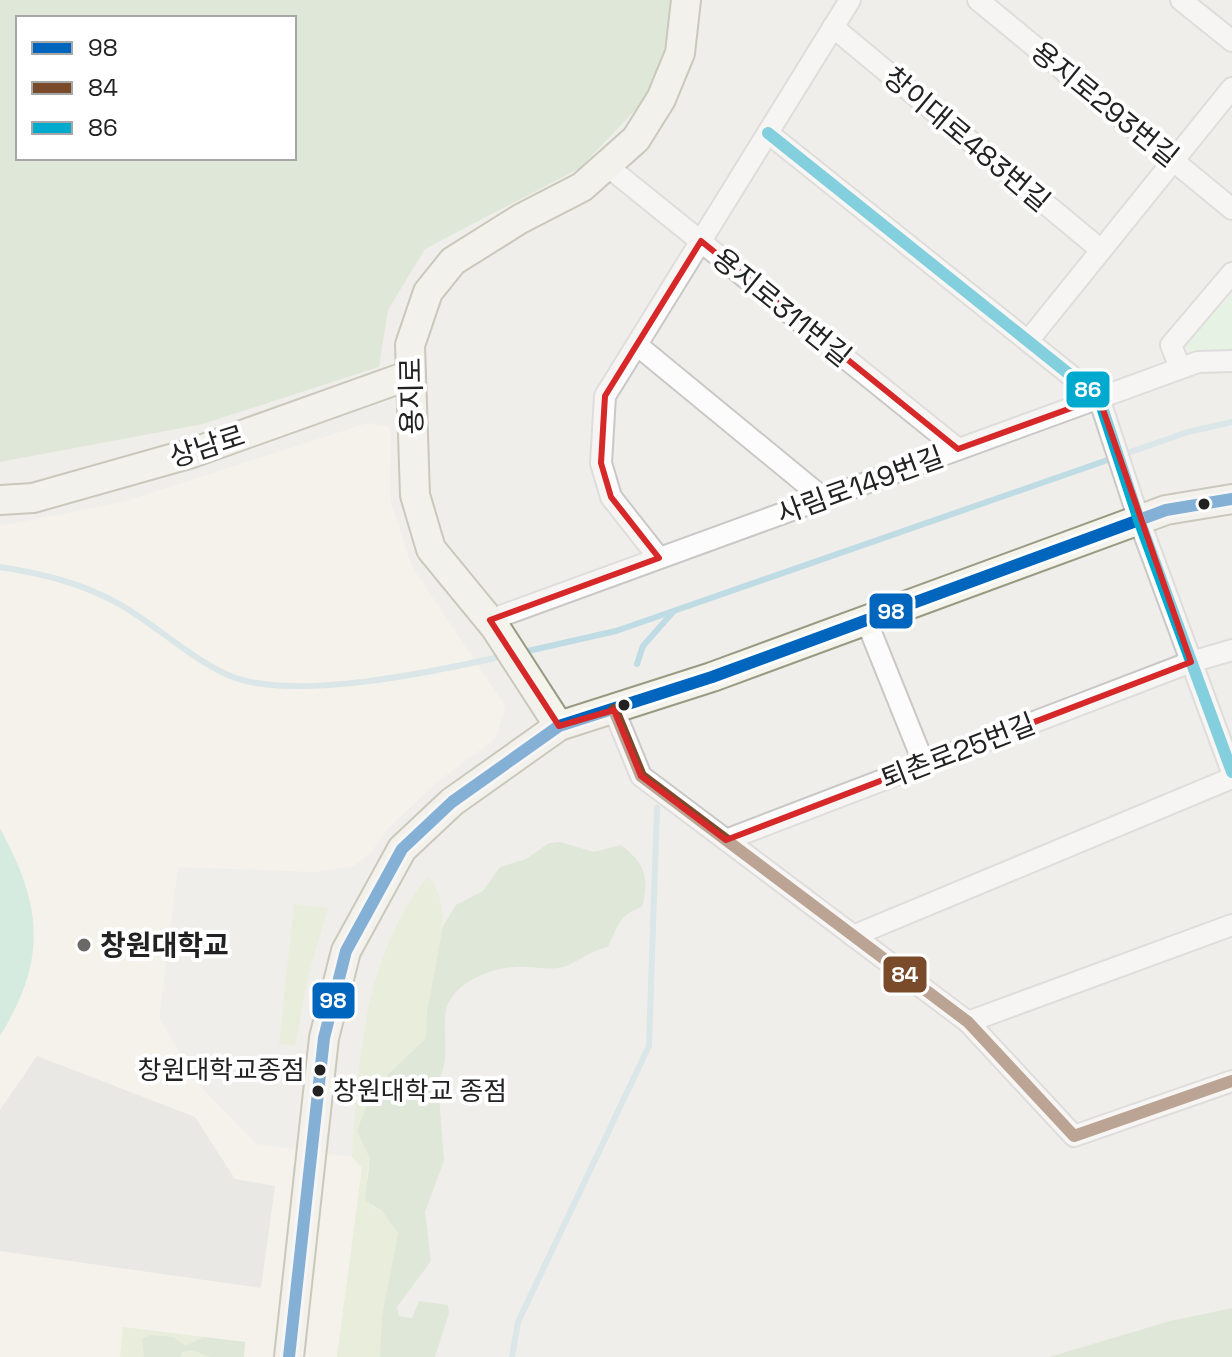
<svg xmlns="http://www.w3.org/2000/svg" width="1232" height="1357" font-family="'Space Grotesk','Noto Sans KR',sans-serif">
  <style>
    .education { fill: #f8f7e8 }
    .grass { fill: #ddeccb }
    .forest { fill: #cbdec1; fill-rule: evenodd }
    .park { fill: #daf5da }
    .pitch { fill: #b7e6d2 }
    .parking { fill: #e0dfde }
    .lines { fill: none; stroke-linecap: round; stroke-linejoin: round }
    .stream { stroke: #bfdbe3; stroke-width: 6 }
    .street-casing { stroke: #c9c8c7; stroke-width: 24 }
    .secondary-casing { stroke: #999a82; stroke-width: 32 }
    .street { stroke: #fdfcfc; stroke-width: 20 }
    .secondary { stroke: #f4f4ed; stroke-width: 28 }
    .bus-1-casing { stroke: #fff; stroke-width: 18 }
    .bus-2-casing { stroke: #fff; stroke-width: 18 }
    .bus-3-casing { stroke: #fff; stroke-width: 18 }
    .bus-1 { stroke: #0065bd; stroke-width: 12 }
    .bus-2 { stroke: #7a4b2a; stroke-width: 12 }
    .bus-3 { stroke: #00a9ce; stroke-width: 12 }
    .marked { fill: none; stroke: #d62828; stroke-width: 6; stroke-linejoin: round }
    .bus-dot { fill: #222; stroke: #fff; stroke-width: 3 }
    .poi-dot { fill: #6a6968; stroke: #fff; stroke-width: 3 }
    .labels { text-anchor: middle; dominant-baseline: central; stroke-width: 8; stroke-linejoin: round; paint-order: stroke }
    .bus-label { font-size: 26px; fill: #222; stroke: #fff; text-anchor: end }
    .street-label { font-size: 28px; fill: #222; stroke: #fff }
    .poi-label { font-size: 28px; font-weight: bold; fill: #222; stroke: #fff; text-anchor: start }
    .line-badge { stroke: #fff; stroke-width: 3 }
    .badge-label { font-size: 22px; text-anchor: middle; font-weight: bold; fill: #fff }
  </style>
  <rect width="100%" height="100%" fill="#f0eeeb"/>
  <!-- education -->
  <polygon class="education" points="368,423 390,427 391,503 412,567 505,706 496,738 441,779 388,828 369,855 353,866 314,872 178,867 159,1017 195,1081 256,1144 352,1157 362,1168 337,1357 0,1357 0,526 123,502"/>
  <!-- grass -->
  <g class="grass">
    <path d="M427,877C462,906 427,997 426,1038L372,1090L357,1131L370,1159L366,1174L373,1208L382,1211L398,1233L382,1316L380,1357H337L362,1168L352,1157C358,1059 364,957 427,877Z"/>
    <polygon points="294,904 328,908 308,977 295,1046 279,1044"/>
    <polygon points="123,1327 245,1342 244,1357 120,1357"/>
  </g>
  <!-- forest -->
  <g class="forest">
    <path d="M0,0H671L673,28L650,95L580,168L425,249L388,310L379,367L203,424L0,462ZM18,18H294V158H18Z"/>
    <path d="M560,842L594,852L621,845C645,863 650,878 642,907C619,914 618,927 608,947C588,951 574,966 558,968C544,970 529,966 515,967C491,968 452,983 446,1010C442,1033 451,1061 438,1081L444,1161L425,1212L431,1261L397,1307L399,1316L412,1318L419,1301L448,1305L449,1313L435,1357H380L382,1316L398,1233L382,1211L365,1200L370,1159L357,1131L372,1090L426,1038L427,1012L443,926L456,905L483,891L500,867L526,859L549,843Z"/>
    <polygon points="1232,1308 1232,1357 1049,1357 1170,1321"/>
    <polygon points="151,1335 173,1337 185,1346 204,1337 245,1342 244,1357 210,1357 192,1350 182,1352 180,1357 144,1357 142,1339"/>
  </g>
  <!-- park -->
  <polygon class="park" points="1232,294 1232,353 1189,351 1183,342"/>
  <!-- pitch -->
  <path class="pitch" d="M0,828C42,906 48,958 0,1036Z"/>
  <!-- parking -->
  <polygon class="parking" points="37,1056 195,1117 235,1179 275,1186 261,1288 0,1251 0,1110"/>
  <g class="lines">
    <!-- stream -->
    <g class="stream">
      <path d="M0,567C44,574 82,583 121,605C158,627 189,657 228,675C291,703 437,671 504,656"/>
      <polyline points="519,653 616,631 1188,432 1232,422"/>
      <polyline points="637,664 643,646 673,612"/>
      <polyline points="512,1357 518,1322 649,1046 657,808"/>
    </g>
    <defs>
      <g id="street">
        <polyline points="978,0 1232,209"/>
        <polyline points="1181,0 1232,41"/>
        <polyline points="833,27 1101,250"/>
        <polyline points="768,133 1099,398 1139,520 1232,772"/>
        <polyline points="606,165 958,449"/>
        <polyline points="1028,341 1232,88"/>
        <polyline points="637,345 823,498"/>
        <polyline points="1180,368 1171,345 1232,273"/>
        <polyline points="659,558 611,497 601,463 605,396 850,0"/>
        <polyline points="490,620 1198,362 1232,361"/>
        <polyline points="866,620 924,764"/>
        <polyline points="614,710 641,776 968,1022 1074,1136 1232,1081"/>
        <polyline points="726,840 1191,662 1232,650"/>
        <polyline points="853,936 1232,778"/>
        <polyline points="968,1022 1232,925"/>
      </g>
      <g id="secondary">
        <polyline points="0,500 33,498 192,453 410,375"/>
        <polyline points="559,726 495,627 431,549 415,495 410,345 428,292 453,261 520,219 582,187 636,139 661,99 680,53 686,0"/>
        <polyline points="289,1357 324,1038 346,951 402,849 452,802 559,726 712,677 1166,510 1232,499"/>
      </g>
    </defs>
    <!-- street casing -->
    <use href="#street" class="street-casing"/>
    <!-- secondary casing -->
    <use href="#secondary" class="secondary-casing"/>
    <!-- street -->
    <use href="#street" class="street"/>
    <!-- secondary -->
    <use href="#secondary" class="secondary"/>
    <defs>
      <polyline id="bus-1" points="289,1357 324,1038 346,951 402,849 452,802 559,726 712,677 1166,510 1232,499"/>
      <polyline id="bus-2" points="614,710 641,776 968,1022 1074,1136 1232,1081"/>
      <polyline id="bus-3" points="768,133 1099,398 1139,520 1232,772"/>
    </defs>
    <!-- bus-1 casing -->
    <use href="#bus-1" class="bus-1-casing"/>
    <!-- bus-2 casing -->
    <use href="#bus-2" class="bus-2-casing"/>
    <!-- bus-3 casing -->
    <use href="#bus-3" class="bus-3-casing"/>
    <!-- bus-1 -->
    <use href="#bus-1" class="bus-1"/>
    <!-- bus-2 -->
    <use href="#bus-2" class="bus-2"/>
    <!-- bus-3 -->
    <use href="#bus-3" class="bus-3"/>
  </g>
  <!-- marked area -->
  <path d="M0 0H1232V1357H0ZM701,241L958,449L1099,398L1191,662L726,840L641,776L614,710L559,726L490,620L659,558L611,497L601,463L605,396Z" fill="#f0eeeb" fill-opacity=".55" fill-rule="evenodd"/>
  <path class="marked" d="M701,241L958,449L1099,398L1191,662L726,840L641,776L614,710L559,726L490,620L659,558L611,497L601,463L605,396Z"/>
  <!-- markers -->
  <g class="bus-dot">
    <circle cx="1204" cy="504" r="7"/>
    <circle cx="624" cy="705" r="7"/>
    <circle cx="320" cy="1070" r="7"/>
    <circle cx="318" cy="1091" r="7"/>
  </g>
  <circle class="poi-dot" cx="84" cy="945" r="8"/>
  <g class="labels">
    <!-- bus labels -->
    <g class="bus-label">
      <text x="305" y="1070">창원대학교종점</text>
      <text x="333" y="1091" text-anchor="start">창원대학교 종점</text>
    </g>
    <!-- street labels -->
    <g class="street-label">
      <text transform="translate(1105 104) rotate(39)">용지로293번길</text>
      <text transform="translate(967 139) rotate(40)">창이대로483번길</text>
      <text transform="translate(782 307) rotate(39)">용지로311번길</text>
      <text transform="translate(411 396) rotate(-91)">용지로</text>
      <text transform="translate(207 446) rotate(-18)">상남로</text>
      <text transform="translate(860 485) rotate(-20)">사림로149번길</text>
      <text transform="translate(958 751) rotate(-21)">퇴촌로25번길</text>
    </g>
    <!-- poi labels -->
    <g class="poi-label">
      <text x="100" y="945">창원대학교</text>
    </g>
  </g>
  <g class="line-badge">
    <rect x="1065" y="370" width="46" height="39" rx="8" fill="#00a9ce"/>
    <rect x="868" y="592" width="46" height="38" rx="8" fill="#0065bd"/>
    <rect x="882" y="955" width="46" height="39" rx="8" fill="#7a4b2a"/>
    <rect x="311" y="981" width="45" height="39" rx="8" fill="#0065bd"/>
  </g>
  <g class="badge-label">
    <text x="1088" y="397">86</text>
    <text x="891" y="619">98</text>
    <text x="905" y="982">84</text>
    <text x="333" y="1008">98</text>
  </g>
  <!-- legend -->
  <rect x="16" y="16" width="280" height="144" fill="#ffffff" stroke="#a7a7a7" stroke-width="2"/>
  <rect x="32" y="42" width="40" height="12" fill="#0065bd" stroke="#a7a7a7" stroke-width="2"/>
  <text x="88" y="56" font-size="24" fill="#222222">98</text>
  <rect x="32" y="82" width="40" height="12" fill="#7a4b2a" stroke="#a7a7a7" stroke-width="2"/>
  <text x="88" y="96" font-size="24" fill="#222222">84</text>
  <rect x="32" y="122" width="40" height="12" fill="#00a9ce" stroke="#a7a7a7" stroke-width="2"/>
  <text x="88" y="136" font-size="24" fill="#222222">86</text>
</svg>
